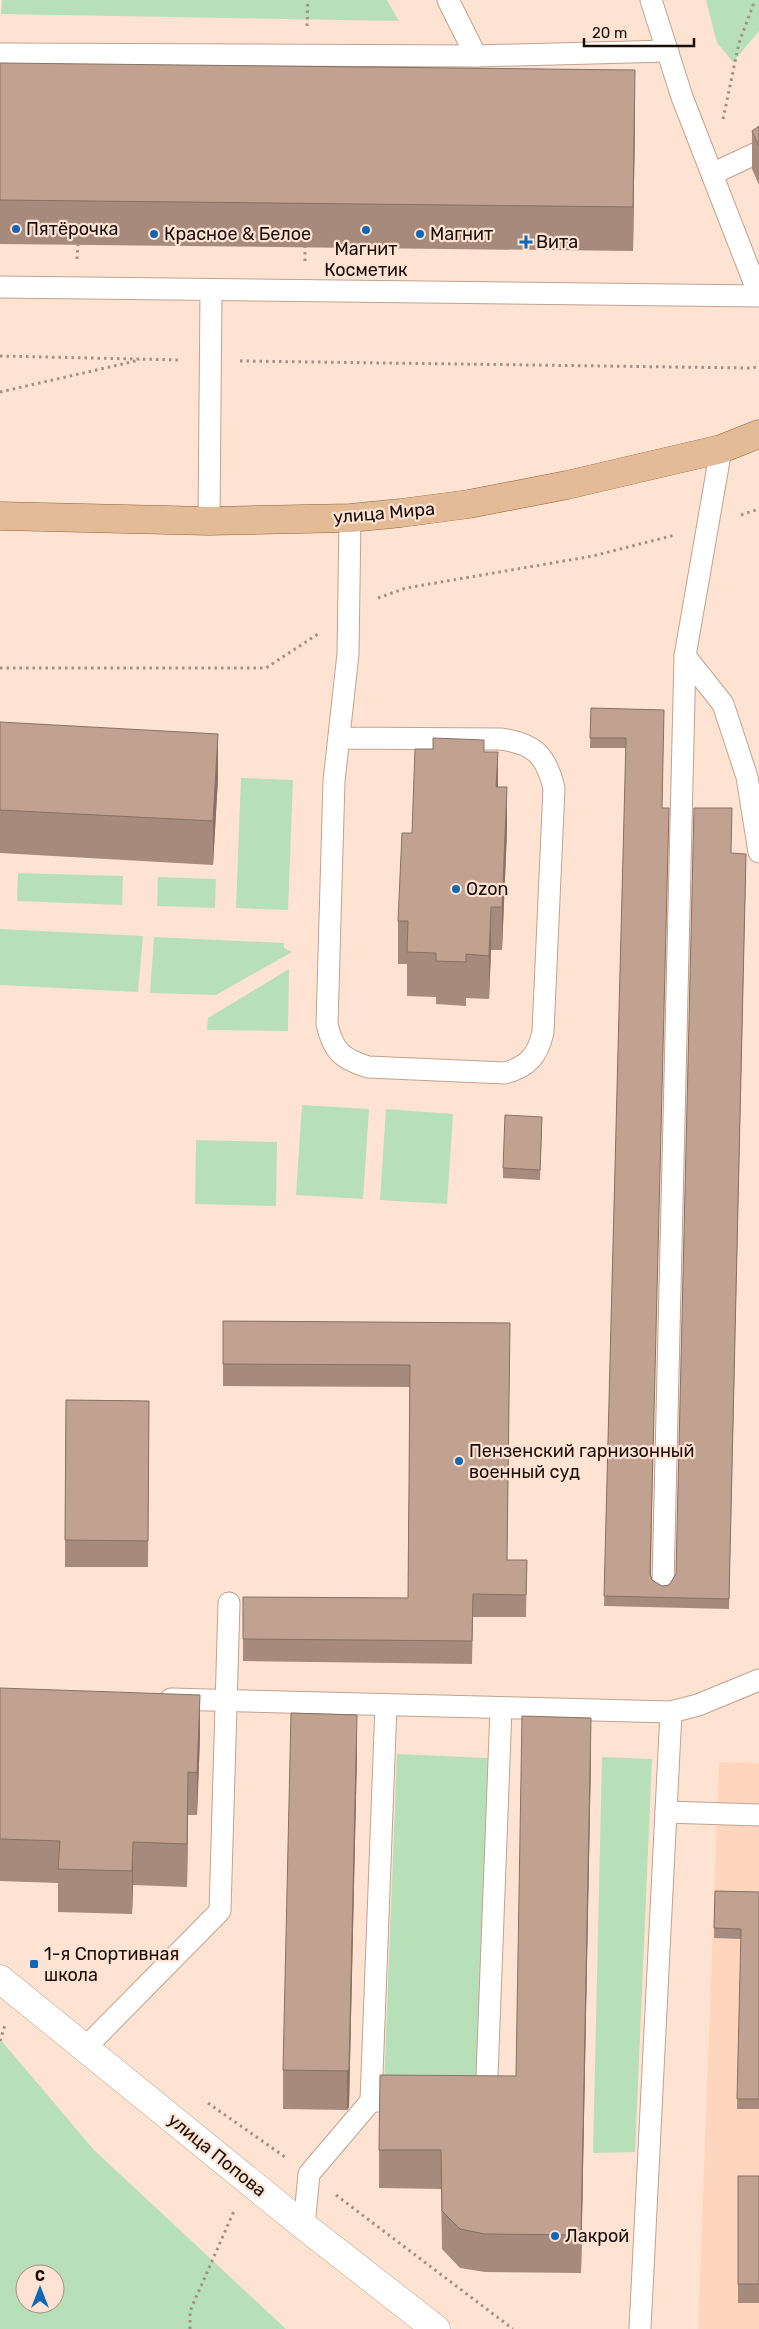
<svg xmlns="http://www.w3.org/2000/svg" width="759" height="2329" font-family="Rubik,sans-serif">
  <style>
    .built { fill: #fed6be }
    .green { fill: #b7e0b9; fill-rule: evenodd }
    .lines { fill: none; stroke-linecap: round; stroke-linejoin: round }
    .lane-casing { stroke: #c1a28f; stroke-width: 23 }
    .secondary-casing { stroke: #c1a28f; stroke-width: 29 }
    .primary-casing { stroke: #906237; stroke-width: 29 }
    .path { stroke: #a49083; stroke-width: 3; stroke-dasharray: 2.5 4; stroke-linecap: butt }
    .lane { stroke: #fff; stroke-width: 21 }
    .secondary { stroke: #fff; stroke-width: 28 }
    .primary { stroke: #e3bc97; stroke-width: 28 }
    .wall { fill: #a68a7b }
    .shaded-wall { fill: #877164 }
    .building { fill: #c1a18f; stroke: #877164 }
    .poi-dot { fill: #0e68b5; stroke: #fee3d3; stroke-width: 2 }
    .labels { text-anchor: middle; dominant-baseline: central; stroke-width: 4.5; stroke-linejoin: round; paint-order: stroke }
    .poi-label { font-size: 18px; fill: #190e08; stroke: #fee3d3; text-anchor: start }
    .street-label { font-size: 18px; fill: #190e08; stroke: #fee3d3 }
  </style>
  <rect width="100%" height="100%" fill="#fee3d3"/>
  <!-- built -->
  <polygon class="built" points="719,1762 759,1763 759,2329 698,2329"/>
  <!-- green -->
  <g class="green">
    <polygon points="2,0 387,0 399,21 1,14"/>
    <polygon points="706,0 759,0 759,31 733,62 717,43"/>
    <polygon points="241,778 293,780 288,910 236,908"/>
    <polygon points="18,873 123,876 122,905 17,901"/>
    <polygon points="158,877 216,879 215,908 157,906"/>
    <polygon points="0,929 143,936 138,992 0,985"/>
    <polygon points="154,937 284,943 284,948 292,952 216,995 150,993"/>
    <polygon points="289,969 288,1031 207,1030 208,1018"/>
    <polygon points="302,1105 369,1109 363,1199 296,1195"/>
    <polygon points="386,1109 453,1114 447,1204 380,1200"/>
    <polygon points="196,1140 277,1142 276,1206 195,1204"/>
    <polygon points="397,1754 488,1758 476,2090 384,2087"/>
    <polygon points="602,1757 652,1759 635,2152 593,2153"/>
    <path d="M0,2039L94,2150L286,2329H0ZM25,2274H55V2304H25Z"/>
  </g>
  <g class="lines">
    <defs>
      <g id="lane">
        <polyline points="448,0 476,56"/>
        <polyline points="651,0 682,97 759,295"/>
        <polyline points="0,54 476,56 668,51"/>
        <polyline points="712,174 759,152"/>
        <polyline points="0,287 759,296"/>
        <polyline points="209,521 211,291"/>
        <polyline points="685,656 723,704 747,777 759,852"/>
        <path d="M339,738L500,739C534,743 546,755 554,788L543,1032C538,1056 527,1067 505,1073L368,1067C342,1059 333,1051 327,1024L334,781L348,654L350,518"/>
        <polyline points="663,1584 685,656 721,449"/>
        <polyline points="171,1699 671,1712 698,1705 759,1680"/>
        <polyline points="666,1812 759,1815"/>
        <polyline points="85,2048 220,1911 229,1603"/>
        <polyline points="371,2101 386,1705"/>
        <polyline points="483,2102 486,2102 501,1708"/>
        <polyline points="304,2226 309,2174 371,2101 408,2101"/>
        <polyline points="640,2329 671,1712"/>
      </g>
      <polyline id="secondary" points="0,1979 304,2226 436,2329"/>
      <polyline id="primary" points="0,516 209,521 350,518 401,513 469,504 567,485 721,449 759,434"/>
    </defs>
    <!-- lane casing -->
    <use href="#lane" class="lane-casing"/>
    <!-- secondary casing -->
    <use href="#secondary" class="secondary-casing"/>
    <!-- primary casing -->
    <use href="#primary" class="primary-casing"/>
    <!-- path -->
    <g class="path">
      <polyline points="307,26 308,0"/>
      <polyline points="723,119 739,43 755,0"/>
      <polyline points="77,259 78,245"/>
      <polyline points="305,261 305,244"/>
      <polyline points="0,356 181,360"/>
      <polyline points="240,361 749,368 759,367"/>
      <polyline points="0,392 140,360"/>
      <polyline points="741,515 759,509"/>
      <polyline points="378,598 406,588 593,556 675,535"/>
      <polyline points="0,668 266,668 318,634"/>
      <polyline points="0,2041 5,2025"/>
      <polyline points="208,2103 285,2157"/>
      <polyline points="336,2195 513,2329"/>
      <polyline points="190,2329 190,2311 234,2211"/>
    </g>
    <!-- lane -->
    <use href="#lane" class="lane"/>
    <!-- secondary -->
    <use href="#secondary" class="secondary"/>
    <!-- primary -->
    <use href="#primary" class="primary"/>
  </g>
  <!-- wall -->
  <g class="wall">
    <polygon points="0,63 635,113 633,251 0,244"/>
    <polygon points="759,126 759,185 752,169 752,131"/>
    <polygon points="591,708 664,710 662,808 651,1575 652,1580 662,1586 669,1585 676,1574 731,853 746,863 729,1609 604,1606 626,748 590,748"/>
    <polygon points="0,722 218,778 213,865 0,853"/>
    <polygon points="484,752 498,787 507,830 502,950 491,950 489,999 466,998 466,1006 436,1004 436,997 407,996 407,964 398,964 398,921"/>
    <polygon points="542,1127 540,1180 503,1178 503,1168"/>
    <polygon points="223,1321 510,1323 507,1560 527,1560 526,1617 473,1617 472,1664 243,1661 243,1597 408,1598 410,1387 223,1386"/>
    <polygon points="66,1400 149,1401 148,1567 65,1567"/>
    <polygon points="0,1688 200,1737 197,1815 188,1815 187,1887 133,1885 132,1914 58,1912 58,1883 0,1881"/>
    <polygon points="357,1753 349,2107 347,2110 283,2109 283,2070"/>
    <polygon points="591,1756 581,2273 485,2272 460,2268 442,2249 441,2189 379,2188 379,2150 516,2076"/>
    <polygon points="715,1891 759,1892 759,2109 737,2109 741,1939 714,1938"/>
    <rect x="738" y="2176" width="21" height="127"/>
  </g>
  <!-- shaded-wall -->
  <g class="shaded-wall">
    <polygon points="635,70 635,113 633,251 633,207"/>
    <polygon points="218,734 218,778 213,865 213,821"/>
    <polygon points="498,752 498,796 496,787"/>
    <polygon points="507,787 507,830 502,950 502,907"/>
    <polygon points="491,907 491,950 489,999 489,956"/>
    <polygon points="200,1695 200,1737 197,1815 197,1773"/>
    <polygon points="357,1715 357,1753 349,2107 347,2110 347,2071"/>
    <polygon points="591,1718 591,1756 581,2273 581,2235"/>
    <polygon points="188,1772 188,1815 187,1887 187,1844"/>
    <polygon points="133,1842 133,1885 132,1914 132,1871"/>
  </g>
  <!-- building -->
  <g class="building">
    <polygon points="0,63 635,70 633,207 0,200"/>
    <polygon points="759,126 759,146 752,131"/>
    <polygon points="591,708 664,710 662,808 669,808 650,1574 652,1580 662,1586 669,1585 676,1574 694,808 732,808 731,853 746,854 729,1599 604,1596 626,738 590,738"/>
    <polygon points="0,722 218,734 213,821 0,810"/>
    <polygon points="433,738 484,740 484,752 498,752 496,787 507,787 502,907 491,907 489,956 466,954 466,962 436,961 436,953 407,952 408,921 398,921 402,833 412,833 415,749 433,749"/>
    <polygon points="505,1115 542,1117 540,1170 503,1168"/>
    <polygon points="223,1321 510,1323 507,1560 527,1560 526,1595 473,1594 472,1641 243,1639 243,1597 408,1598 410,1365 223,1364"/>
    <polygon points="66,1400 149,1401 148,1541 65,1540"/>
    <polygon points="0,1688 200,1695 197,1773 188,1772 187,1844 133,1842 132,1871 58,1869 60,1841 0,1839"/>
    <polygon points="291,1713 357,1715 349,2069 347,2071 283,2070"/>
    <polygon points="522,1716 591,1718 581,2235 485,2234 460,2229 442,2211 441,2150 379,2150 380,2075 516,2076"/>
    <polygon points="715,1891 759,1892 759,2099 737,2099 741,1929 714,1928"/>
    <rect x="738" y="2176" width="21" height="108"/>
  </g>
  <!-- markers -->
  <g class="poi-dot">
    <circle cx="16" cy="229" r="5"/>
    <circle cx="366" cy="230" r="5"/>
    <circle cx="154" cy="234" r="5"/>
    <circle cx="420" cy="234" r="5"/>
    <path d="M523.5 234.5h5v5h5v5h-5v5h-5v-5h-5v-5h5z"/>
    <circle cx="456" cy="889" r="5"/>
    <circle cx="459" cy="1461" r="5"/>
    <rect x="29" y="1959" width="10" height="10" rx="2.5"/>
    <circle cx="555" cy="2236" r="5"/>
  </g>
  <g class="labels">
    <!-- poi labels -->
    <g class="poi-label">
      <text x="26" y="229">Пятёрочка</text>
      <text x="164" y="234">Красное &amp; Белое</text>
      <text x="430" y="234">Магнит</text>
      <text x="536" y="242">Вита</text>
      <text x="366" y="249" text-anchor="middle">Магнит<tspan x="366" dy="21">Косметик</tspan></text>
      <text x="466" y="889">Ozon</text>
      <text x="469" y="1451">Пензенский гарнизонный<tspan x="469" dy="21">военный суд</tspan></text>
      <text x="44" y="1954">1-я Спортивная<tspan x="44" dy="21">школа</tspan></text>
      <text x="565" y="2236">Лакрой</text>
    </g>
    <!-- street labels -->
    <g class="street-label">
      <text transform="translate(384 513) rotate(-5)">улица Мира</text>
      <text transform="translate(217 2155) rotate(39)">улица Попова</text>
    </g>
  </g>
  <!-- north arrow -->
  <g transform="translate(40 2289)"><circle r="24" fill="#fee3d3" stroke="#a28e82"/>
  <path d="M0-4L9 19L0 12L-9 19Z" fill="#0e68b5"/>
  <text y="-8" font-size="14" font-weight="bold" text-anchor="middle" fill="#190e08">С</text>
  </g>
  <!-- scale -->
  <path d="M584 38v8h110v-8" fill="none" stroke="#190e08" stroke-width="2.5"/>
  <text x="592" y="38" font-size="15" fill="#190e08" stroke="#fee3d3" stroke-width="4" paint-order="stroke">20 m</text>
</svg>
